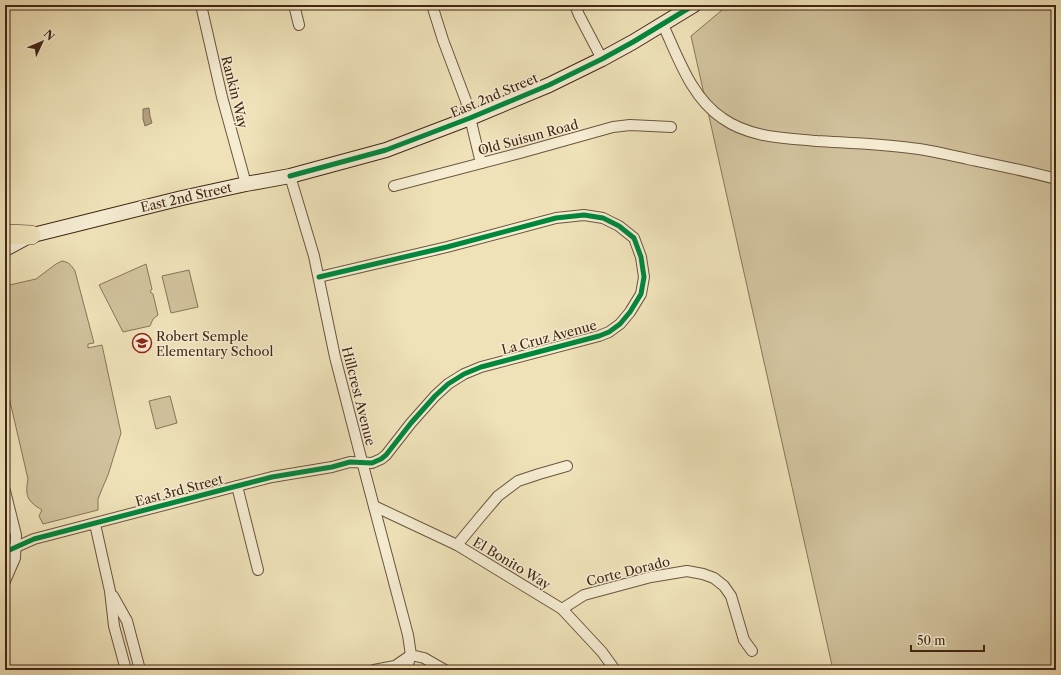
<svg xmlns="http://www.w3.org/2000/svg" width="1061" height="675" font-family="'Libre Caslon Text',serif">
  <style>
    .green { fill: #d1c29d; stroke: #897458 }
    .water { fill: #b4a281; stroke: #867055 }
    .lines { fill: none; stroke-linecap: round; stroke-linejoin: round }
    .minor-casing { stroke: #6c553d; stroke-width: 12 }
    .secondary-casing { stroke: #412614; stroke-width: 16 }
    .motorway-casing { stroke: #412614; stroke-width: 20 }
    .minor { stroke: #f5ecd2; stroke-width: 10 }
    .secondary { stroke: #f5ecd2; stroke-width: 14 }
    .motorway { stroke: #efe2b9; stroke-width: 19 }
    .cycleway-casing { stroke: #f5ecd2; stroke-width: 8 }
    .cycleway { stroke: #00873e; stroke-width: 5 }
    .labels { text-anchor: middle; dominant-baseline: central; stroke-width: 3; stroke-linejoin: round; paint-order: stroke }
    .street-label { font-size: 13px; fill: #412614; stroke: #f5ecd2 }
    .poi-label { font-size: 13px; fill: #412614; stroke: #f5ecd2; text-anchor: start }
  </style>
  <rect width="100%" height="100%" fill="#efe2b9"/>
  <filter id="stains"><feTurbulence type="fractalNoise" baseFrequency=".005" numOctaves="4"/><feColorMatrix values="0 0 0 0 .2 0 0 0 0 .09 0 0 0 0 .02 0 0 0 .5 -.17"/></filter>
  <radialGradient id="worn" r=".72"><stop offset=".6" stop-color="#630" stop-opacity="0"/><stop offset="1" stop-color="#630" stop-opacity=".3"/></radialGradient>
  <!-- green -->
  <g class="green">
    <polygon points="728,5 1056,5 1056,670 833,670 691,36"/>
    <path d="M62,261C69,262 71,265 75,271L94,343L88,344V348L102,345L121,433L108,475L102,489L98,499V510L43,524L39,516L42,510C27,501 25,496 28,479L5,380V286L36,279L56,264Z"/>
    <polygon points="146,264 152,289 150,292 153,294 158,315 153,319 150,326 123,332 99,285"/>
    <polygon points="189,270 198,307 171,313 162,276"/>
    <polygon points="170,396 177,423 156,429 149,401"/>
  </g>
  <!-- water -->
  <polygon class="water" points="149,108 150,116 152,123 145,126 143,119 143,109"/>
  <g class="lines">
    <defs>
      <g id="minor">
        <polyline points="201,5 222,97 246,184"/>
        <polyline points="294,5 299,25"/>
        <polyline points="432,5 443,40 466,101 481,163"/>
        <polyline points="575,5 579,15 602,59"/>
        <path d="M663,25C678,57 691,97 722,118C750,138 785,138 817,141C849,143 880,144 911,148C930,150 949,155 968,159C997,165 1027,171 1056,179"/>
        <polyline points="290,176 314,256 335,357 359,450 408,635 411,655 424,658 445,670"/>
        <polyline points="394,186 520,153 613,127 630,125 671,127"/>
        <polyline points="237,486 258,570"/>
        <polyline points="5,491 16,535 15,558 5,581"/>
        <polyline points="374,506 457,545 562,609 602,652 615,670"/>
        <polyline points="95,524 110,591 114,626 126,670"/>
        <polyline points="457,545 481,516 498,496 518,481 539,474 567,466"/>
        <polyline points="5,552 34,539 237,486 272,477 332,467 350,462 372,463 381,459 386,455 411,423 435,396 448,384 464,374 481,367 599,336 609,332 620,324 630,312 641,294 644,277 641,257 634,238 619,226 603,218 584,215 556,218 447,247 319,277"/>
        <polyline points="113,596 127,621 140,670"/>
        <polyline points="562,609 584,595 651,577 687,571 703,574 714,578 724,586 731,596 744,640 752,651"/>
        <polyline points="374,670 395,666 411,655"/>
        <polyline points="406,670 411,655"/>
      </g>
      <g id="secondary">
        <polyline points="21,238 182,198 246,184 290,176 386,150 470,118 549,85 602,59 633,42 694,5"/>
        <polyline points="5,249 31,235"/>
      </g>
      <polyline id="motorway" points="5,234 31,235"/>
    </defs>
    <!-- minor casing -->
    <use href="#minor" class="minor-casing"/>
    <!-- secondary casing -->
    <use href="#secondary" class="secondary-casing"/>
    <!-- motorway casing -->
    <use href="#motorway" class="motorway-casing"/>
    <!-- minor -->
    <use href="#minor" class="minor"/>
    <!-- secondary -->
    <use href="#secondary" class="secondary"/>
    <!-- motorway -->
    <use href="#motorway" class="motorway"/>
    <defs>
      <g id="cycleway">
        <polyline points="290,176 386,150 470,118 549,85 602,59 633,42 694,5"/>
        <polyline points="5,552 34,539 237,486 272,477 332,467 350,462 372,463 381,459 386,455 411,423 435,396 448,384 464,374 481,367 599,336 609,332 620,324 630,312 641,294 644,277 641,257 634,238 619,226 603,218 584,215 556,218 447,247 319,277"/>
      </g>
    </defs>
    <!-- cycleway casing -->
    <use href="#cycleway" class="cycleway-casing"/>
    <!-- cycleway -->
    <use href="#cycleway" class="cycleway"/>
  </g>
  <!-- icons -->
  <defs>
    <symbol id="school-ring" viewBox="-11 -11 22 22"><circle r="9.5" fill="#f5ecd2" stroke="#8f2418" stroke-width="1.5"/><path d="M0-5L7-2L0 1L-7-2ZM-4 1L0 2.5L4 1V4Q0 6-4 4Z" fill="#8f2418"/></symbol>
  </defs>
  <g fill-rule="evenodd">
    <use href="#school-ring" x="131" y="332" width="22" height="22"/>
  </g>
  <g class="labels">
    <!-- street labels -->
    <g class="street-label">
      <text transform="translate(235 92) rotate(76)">Rankin Way</text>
      <text transform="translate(494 95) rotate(-23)">East 2nd Street</text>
      <text transform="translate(528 137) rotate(-15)">Old Suisun Road</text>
      <text transform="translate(186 197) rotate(-13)">East 2nd Street</text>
      <text transform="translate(549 337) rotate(-15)">La Cruz Avenue</text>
      <text transform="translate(359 396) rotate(76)">Hillcrest Avenue</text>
      <text transform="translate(179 490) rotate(-15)">East 3rd Street</text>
      <text transform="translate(512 563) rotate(31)">El Bonito Way</text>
      <text transform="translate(628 571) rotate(-14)">Corte Dorado</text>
    </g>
    <!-- poi labels -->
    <g class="poi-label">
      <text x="156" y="336">Robert Semple<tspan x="156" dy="15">Elementary School</tspan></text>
    </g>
  </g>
  <!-- margin -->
  <rect width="1061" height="675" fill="none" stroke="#efe2b9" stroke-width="20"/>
  <rect x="6" y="6" width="1049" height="663" fill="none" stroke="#412614" stroke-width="2"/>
  <rect x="10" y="10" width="1041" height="655" fill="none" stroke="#412614"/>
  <!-- north arrow -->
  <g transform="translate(42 42) rotate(46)" stroke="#f5ecd2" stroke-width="3" paint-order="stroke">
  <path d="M0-3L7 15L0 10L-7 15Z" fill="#412614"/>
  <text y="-6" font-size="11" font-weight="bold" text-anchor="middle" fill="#412614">N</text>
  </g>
  <!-- scale -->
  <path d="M911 645v6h73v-6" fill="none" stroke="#412614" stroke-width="2"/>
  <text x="917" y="645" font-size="12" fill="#412614" stroke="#f5ecd2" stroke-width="3" paint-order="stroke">50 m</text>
  <rect width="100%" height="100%" filter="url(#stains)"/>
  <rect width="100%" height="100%" fill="url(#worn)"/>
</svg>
